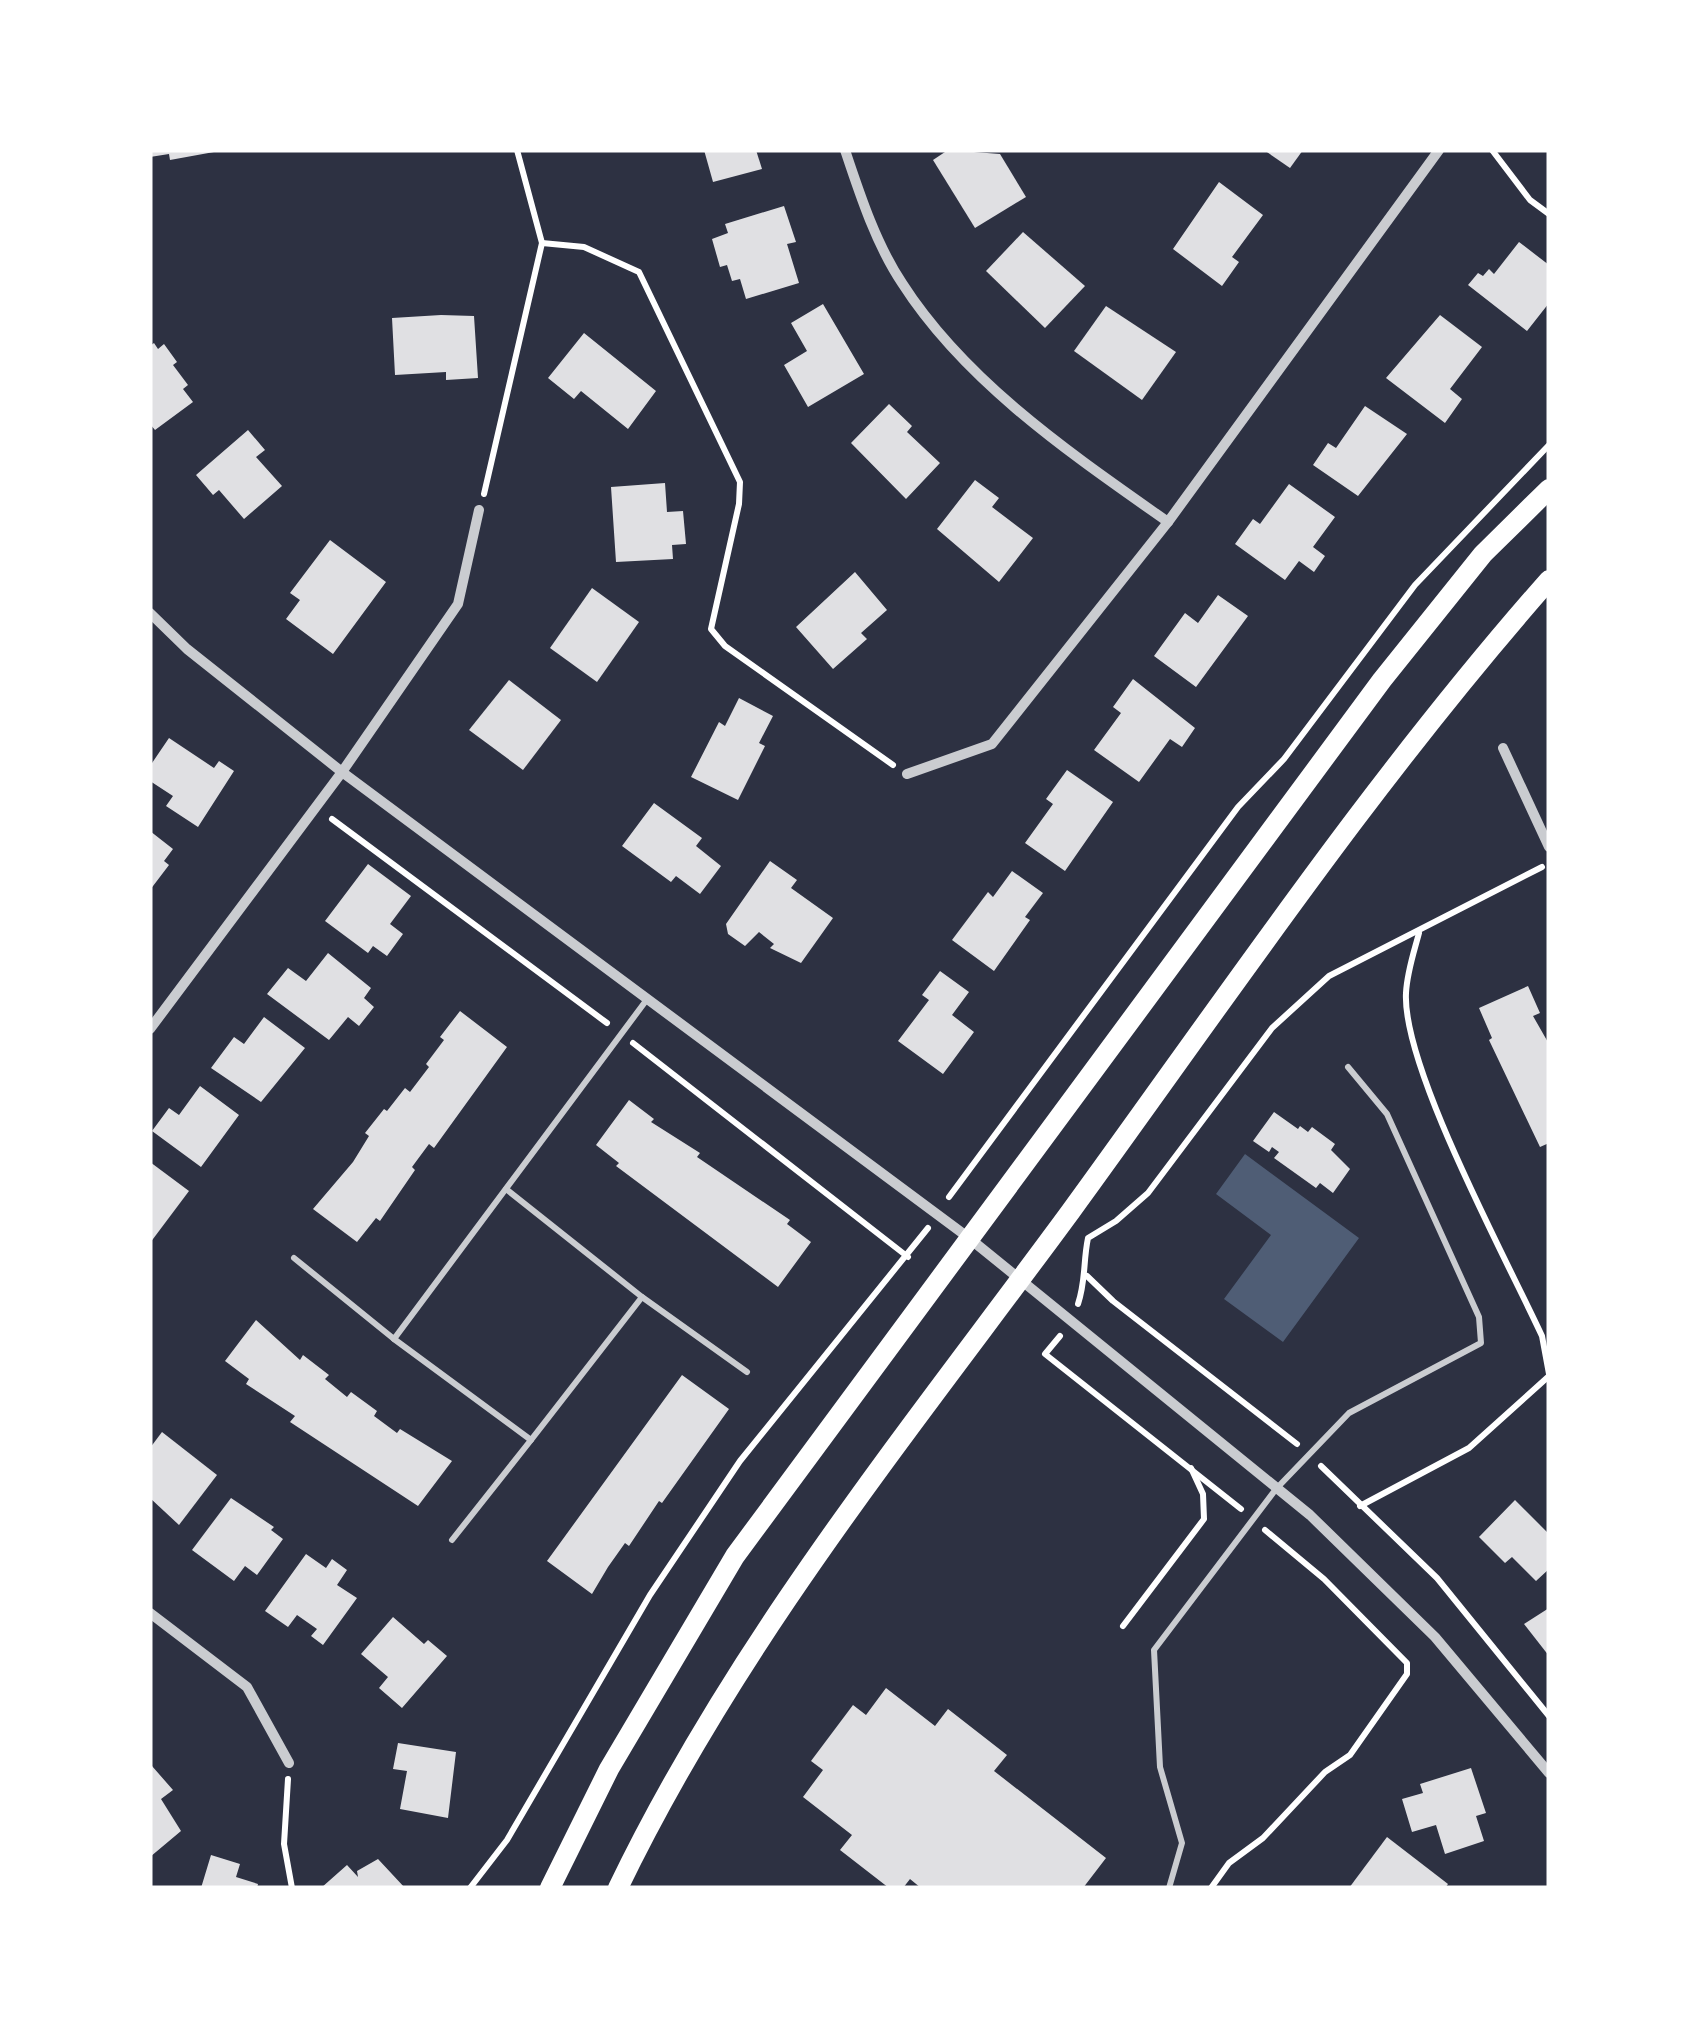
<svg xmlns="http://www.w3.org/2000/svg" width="1699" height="2038" font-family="'Exo 2',sans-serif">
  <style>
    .water { fill: #4f5d75 }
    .building { fill: #e0e0e3 }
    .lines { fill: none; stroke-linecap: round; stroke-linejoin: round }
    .path { stroke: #fff; stroke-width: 6 }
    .service { stroke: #caccd0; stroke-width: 6 }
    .minor { stroke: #caccd0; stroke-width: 10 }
    .secondary { stroke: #fff; stroke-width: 20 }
  </style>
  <rect width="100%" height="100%" fill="#2d3142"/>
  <!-- water -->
  <polygon class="water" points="1245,1154 1359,1238 1283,1342 1224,1299 1271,1235 1216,1194"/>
  <!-- building -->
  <g class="building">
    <polygon points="150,150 213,150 214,152 170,160 169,154 150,157"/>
    <polygon points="704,150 756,150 762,169 713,182"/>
    <polygon points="948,150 1000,154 1026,197 975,228 933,160"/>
    <polygon points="1264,150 1303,150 1290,168"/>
    <polygon points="1219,182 1263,215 1232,257 1239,262 1222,286 1173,249"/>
    <polygon points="784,206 796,242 787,244 799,283 746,299 740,279 732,281 727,265 720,267 712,239 728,233 725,224"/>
    <polygon points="1023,232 1085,286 1045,328 986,271"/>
    <polygon points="1519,242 1549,265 1549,303 1527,331 1468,285 1478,273 1483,276 1489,269 1494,274"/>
    <polygon points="823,304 864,374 808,407 784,365 807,351 791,323"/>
    <polygon points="1106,306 1176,352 1142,400 1074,351"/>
    <polygon points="441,315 474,316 478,378 446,380 446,372 395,375 392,318"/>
    <polygon points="1440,315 1482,347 1450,389 1462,399 1445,423 1386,378"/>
    <polygon points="584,333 656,391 628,429 581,391 574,399 548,378"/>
    <polygon points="154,343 158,349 164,344 177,362 173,365 188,385 183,389 193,402 155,430 150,424 150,346"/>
    <polygon points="889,404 912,426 907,432 940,463 906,499 851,443"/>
    <polygon points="1365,406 1407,434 1358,496 1313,465 1328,443 1336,448"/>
    <polygon points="248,430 265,450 256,457 282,486 244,519 219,490 213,495 196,475"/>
    <polygon points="975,480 999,498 992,507 1033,538 999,582 937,529"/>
    <polygon points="665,483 667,512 683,511 686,544 672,545 673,559 616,562 611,487"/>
    <polygon points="1289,484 1335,517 1313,547 1325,556 1314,572 1299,561 1285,580 1235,544 1253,519 1260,524"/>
    <polygon points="330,540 386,582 333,654 286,619 300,600 290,593"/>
    <polygon points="855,572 887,610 861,633 867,639 833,669 796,627"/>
    <polygon points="592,588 639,622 597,682 550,648"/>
    <polygon points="1218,595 1248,616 1196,687 1154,656 1185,613 1198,623"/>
    <polygon points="1133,679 1195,728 1182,747 1170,739 1139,782 1094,750 1121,713 1113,707"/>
    <polygon points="509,680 561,720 523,770 469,730"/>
    <polygon points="739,698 773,716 759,743 765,746 738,800 691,777 719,722 725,726"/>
    <polygon points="169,738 214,768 219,761 234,771 198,827 166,806 173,796 150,781 150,766"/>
    <polygon points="1067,770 1113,802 1065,871 1025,843 1053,804 1046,799"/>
    <polygon points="654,803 702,838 696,846 721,866 700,894 676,876 671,882 622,846"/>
    <polygon points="150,831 173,849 164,861 169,865 150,890"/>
    <polygon points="770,861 797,880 791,888 833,918 801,963 770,948 774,944 759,932 745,946 728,934 726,924"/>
    <polygon points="368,864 411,896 390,924 403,934 387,956 373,946 368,953 325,921"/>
    <polygon points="1012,871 1043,893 1025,917 1030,920 994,971 952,940 988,892 993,897"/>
    <polygon points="328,953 371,988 364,998 374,1007 359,1026 348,1017 329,1040 267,994 288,968 306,981"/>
    <polygon points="940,971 969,992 952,1015 974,1032 943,1074 898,1041 929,1000 922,995"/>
    <polygon points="1528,986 1540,1013 1533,1016 1549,1044 1549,1143 1540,1147 1489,1040 1492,1038 1479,1008"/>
    <polygon points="460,1011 507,1047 434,1148 429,1144 412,1167 415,1170 380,1221 376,1218 357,1242 313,1209 353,1162 369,1136 365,1133 384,1109 387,1111 405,1088 410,1092 429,1067 426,1064 444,1040 440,1037"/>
    <polygon points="264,1017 305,1048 261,1102 211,1068 234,1037 244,1044"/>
    <polygon points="200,1086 239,1115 201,1167 152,1131 169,1108 179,1115"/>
    <polygon points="629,1100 654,1119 651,1122 700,1153 697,1157 790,1220 787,1224 811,1242 778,1287 616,1166 619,1163 596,1145"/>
    <polygon points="1274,1112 1298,1129 1300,1126 1308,1132 1312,1127 1335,1144 1331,1150 1350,1169 1333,1193 1320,1183 1316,1188 1274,1158 1279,1152 1272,1147 1269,1152 1253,1141"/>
    <polygon points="150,1162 189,1191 150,1243"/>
    <polygon points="256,1320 300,1360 303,1355 329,1375 325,1379 347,1397 351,1392 377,1411 374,1416 397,1433 400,1429 452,1461 418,1506 290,1422 295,1416 246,1384 249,1379 225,1361"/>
    <polygon points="682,1375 729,1409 662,1503 659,1501 629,1546 625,1543 608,1567 592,1594 547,1561"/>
    <polygon points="162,1432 217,1475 179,1525 150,1498 150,1448"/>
    <polygon points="231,1498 274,1527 271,1530 283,1539 257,1575 245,1566 234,1581 192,1550"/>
    <polygon points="1515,1500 1549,1534 1549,1569 1536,1581 1512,1557 1505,1563 1479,1537"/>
    <polygon points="306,1554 326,1568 332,1559 347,1570 337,1585 357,1598 323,1645 311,1636 317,1629 297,1615 288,1627 265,1611"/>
    <polygon points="1549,1608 1549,1656 1524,1624"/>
    <polygon points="393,1617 424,1644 428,1640 447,1656 402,1708 379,1688 388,1677 361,1654"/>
    <polygon points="886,1688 935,1726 948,1709 1007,1755 994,1771 1106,1858 1083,1888 921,1888 910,1879 903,1888 889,1888 840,1850 852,1835 803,1797 823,1770 811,1761 853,1705 866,1715"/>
    <polygon points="398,1743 456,1752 448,1818 400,1809 407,1771 393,1769"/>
    <polygon points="152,1766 173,1790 161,1799 181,1831 150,1857"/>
    <polygon points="1471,1768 1486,1813 1476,1816 1484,1841 1445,1854 1436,1825 1412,1832 1402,1799 1423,1793 1420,1784"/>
    <polygon points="1387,1837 1448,1884 1445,1888 1349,1888"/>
    <polygon points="211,1855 240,1864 236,1877 258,1884 257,1888 201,1888"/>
    <polygon points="378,1859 405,1888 321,1888 347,1865 358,1877 357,1871"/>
  </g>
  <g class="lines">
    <!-- path -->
    <g class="path">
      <polyline points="1492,150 1530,200 1549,214"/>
      <polyline points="542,243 584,247 639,272 740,482 739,504 711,629 725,646 893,765"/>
      <polyline points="484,494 542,243 517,150"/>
      <polyline points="332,819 607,1023"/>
      <path d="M1419,933C1414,952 1407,972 1406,993C1402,1067 1507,1260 1542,1336L1549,1374"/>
      <polyline points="633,1043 908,1257"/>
      <polyline points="949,1197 1238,807 1284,759 1415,585 1549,445"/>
      <polyline points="1087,1276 1113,1301 1297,1444"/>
      <path d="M1078,1304C1086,1280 1083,1262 1088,1238L1116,1221L1148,1193L1272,1028L1329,976L1542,867"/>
      <polyline points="1060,1336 1045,1354 1241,1509"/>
      <polyline points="1321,1466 1437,1578 1549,1716"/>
      <polyline points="1360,1506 1469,1448 1549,1376"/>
      <polyline points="1123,1626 1204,1519 1203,1494 1191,1468"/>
      <polyline points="288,1779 284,1844 292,1888"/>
      <polyline points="470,1888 507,1840 650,1595 740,1461 928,1228"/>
      <polyline points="1211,1888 1229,1863 1263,1838 1325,1772 1350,1755 1407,1674 1407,1663 1324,1579 1265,1530"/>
    </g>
    <!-- service -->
    <g class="service">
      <polyline points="506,1189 642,1297 531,1440"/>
      <polyline points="294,1258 394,1339 648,998"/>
      <polyline points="642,1297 747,1372"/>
      <polyline points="394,1339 531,1440 452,1540"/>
      <polyline points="1169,1888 1182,1843 1160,1767 1154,1650 1276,1489 1349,1413 1481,1343 1479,1317 1387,1114 1348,1067"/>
    </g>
    <!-- minor -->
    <g class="minor">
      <path d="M845,150C860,195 876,244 902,283C966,383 1073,455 1168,522"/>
      <polyline points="150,613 187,649 342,772 969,1238 1310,1515 1435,1637 1549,1773"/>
      <polyline points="1503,748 1549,847"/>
      <polyline points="907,774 992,744 1168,522 1439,150"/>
      <polyline points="150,1029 342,772 458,604 479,510"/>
      <polyline points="150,1613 247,1687 289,1763"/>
    </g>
    <!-- secondary -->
    <g class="secondary">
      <polyline points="550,1888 609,1769 735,1556 1382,680 1483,554 1549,489"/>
      <path d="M618,1888C737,1641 910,1430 1071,1211C1226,998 1375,777 1549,580"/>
    </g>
  </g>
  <!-- border -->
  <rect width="1699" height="2038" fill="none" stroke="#ffffff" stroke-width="305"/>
</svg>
